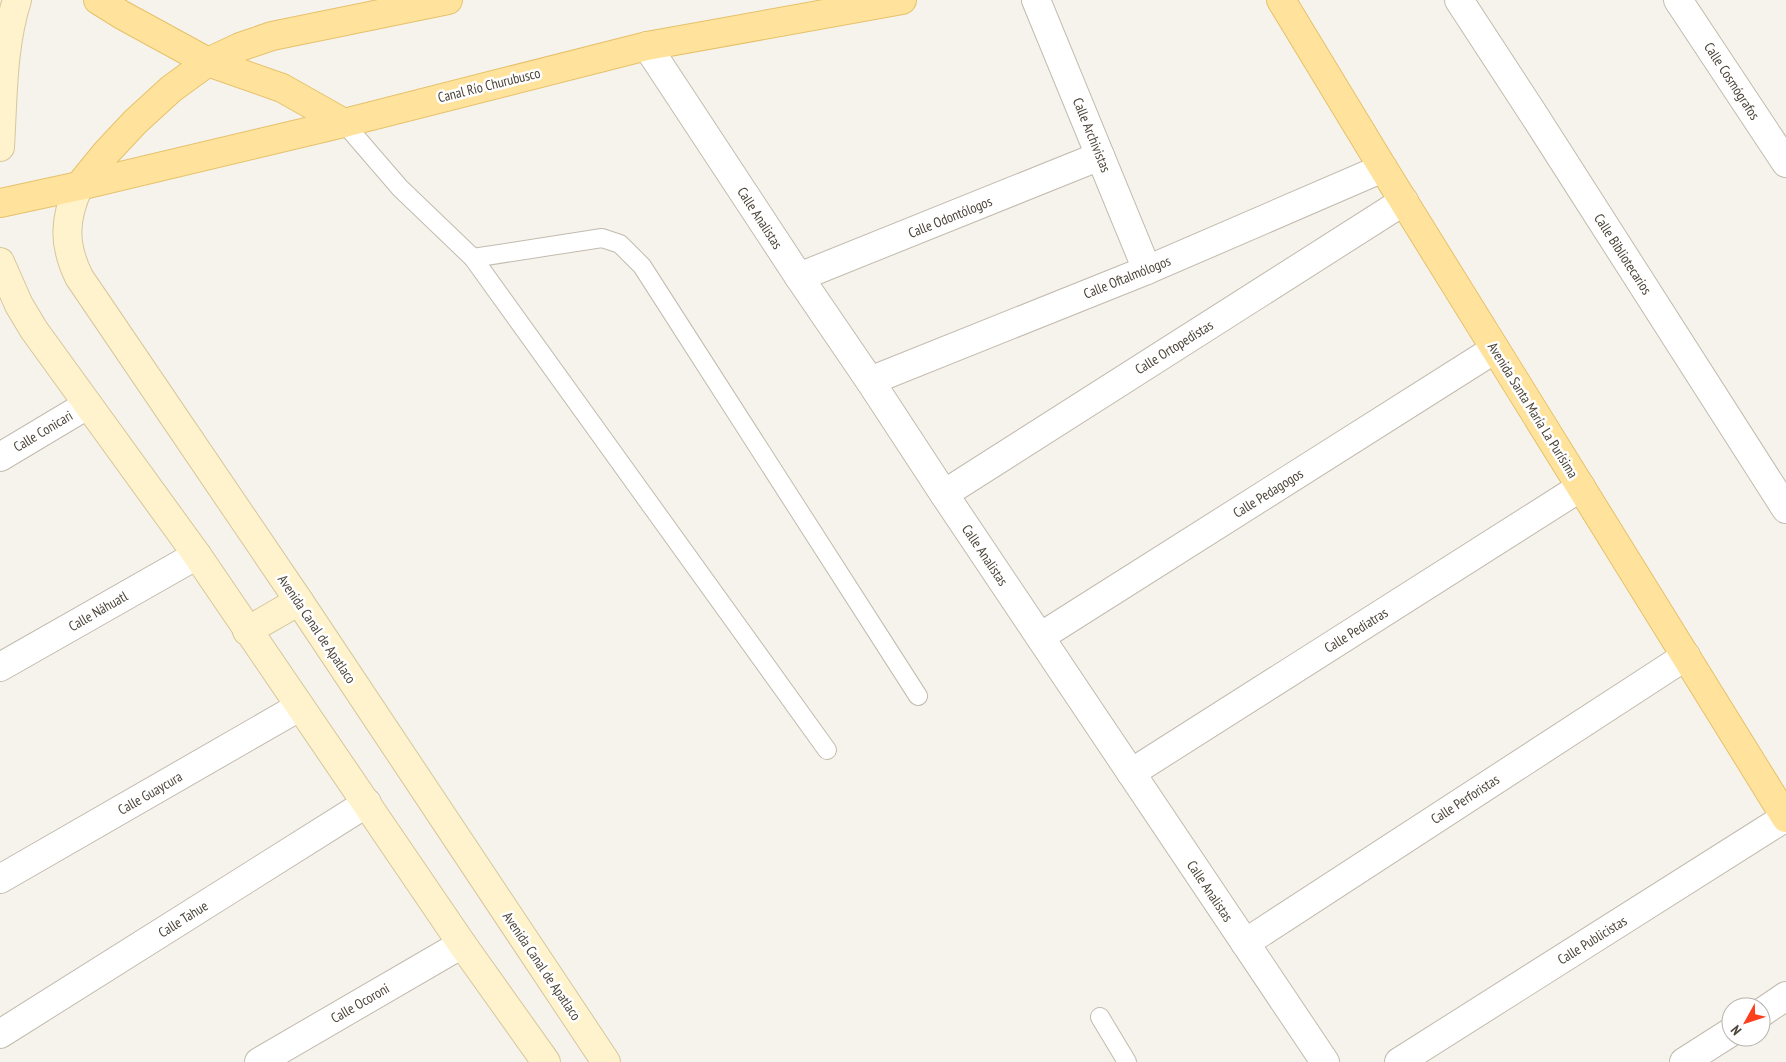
<svg xmlns="http://www.w3.org/2000/svg" width="1786" height="1062" font-family="'PT Sans Narrow',sans-serif">
  <style>
    .lines { fill: none; stroke-linecap: round; stroke-linejoin: round }
    .lane-casing { stroke: #c2bbae; stroke-width: 20 }
    .street-casing { stroke: #c2bbae; stroke-width: 30 }
    .secondary-casing { stroke: #d6c79b; stroke-width: 30 }
    .primary-casing { stroke: #e6c16a; stroke-width: 30 }
    .lane { stroke: #fff; stroke-width: 18 }
    .street { stroke: #fff; stroke-width: 28 }
    .secondary { stroke: #fff3cd; stroke-width: 28 }
    .primary { stroke: #ffe39c; stroke-width: 28 }
    .labels { text-anchor: middle; dominant-baseline: central; stroke-width: 5; stroke-linejoin: round; paint-order: stroke }
    .street-label { font-size: 14px; fill: #4b4439; stroke: #fff }
  </style>
  <rect width="100%" height="100%" fill="#f6f3ec"/>
  <g class="lines">
    <defs>
      <g id="lane">
        <polyline points="344,123 400,188 473,258 602,238 620,244 642,266 918,696"/>
        <polyline points="473,258 827,750"/>
        <polyline points="1100,1017 1127,1062"/>
      </g>
      <g id="street">
        <polyline points="1036,0 1147,270"/>
        <polyline points="1459,0 1534,115 1786,509"/>
        <polyline points="1678,0 1786,163"/>
        <polyline points="647,46 799,277 870,381 944,494 1325,1062"/>
        <polyline points="799,277 1100,156"/>
        <polyline points="870,381 1147,270 1383,168"/>
        <polyline points="0,457 87,405"/>
        <polyline points="944,494 1404,201"/>
        <polyline points="1040,637 1495,349"/>
        <polyline points="0,667 197,555"/>
        <polyline points="1131,773 1581,487"/>
        <polyline points="0,879 299,707"/>
        <polyline points="1245,943 1686,656"/>
        <polyline points="1761,1013 1786,996"/>
        <polyline points="0,1034 367,803"/>
        <polyline points="259,1062 462,944"/>
        <polyline points="1399,1062 1786,817"/>
        <polyline points="1684,1062 1731,1032"/>
      </g>
      <g id="secondary">
        <path d="M0,147C3,98 2,47 17,0"/>
        <path d="M79,186C64,219 63,244 79,277L299,601L606,1062"/>
        <polyline points="0,262 19,305 34,330 197,555 462,944 546,1062"/>
        <polyline points="247,631 299,601"/>
      </g>
      <g id="primary">
        <polyline points="98,0 122,15 208,62 282,88 344,123"/>
        <polyline points="1281,0 1383,168 1786,818"/>
        <polyline points="79,186 106,153 135,122 171,89 208,62 240,47 272,36 448,0"/>
        <polyline points="0,203 79,186 344,123 647,46 902,0"/>
      </g>
    </defs>
    <!-- lane casing -->
    <use href="#lane" class="lane-casing"/>
    <!-- street casing -->
    <use href="#street" class="street-casing"/>
    <!-- secondary casing -->
    <use href="#secondary" class="secondary-casing"/>
    <!-- primary casing -->
    <use href="#primary" class="primary-casing"/>
    <!-- lane -->
    <use href="#lane" class="lane"/>
    <!-- street -->
    <use href="#street" class="street"/>
    <!-- secondary -->
    <use href="#secondary" class="secondary"/>
    <!-- primary -->
    <use href="#primary" class="primary"/>
  </g>
  <g class="labels">
    <!-- street labels -->
    <g class="street-label">
      <text transform="translate(1732 81) rotate(57)">Calle Cosmógrafos</text>
      <text transform="translate(489 85) rotate(-14)">Canal Río Churubusco</text>
      <text transform="translate(1092 135) rotate(68)">Calle Archivistas</text>
      <text transform="translate(950 217) rotate(-22)">Calle Odontólogos</text>
      <text transform="translate(760 218) rotate(57)">Calle Analistas</text>
      <text transform="translate(1623 254) rotate(57)">Calle Bibliotecarios</text>
      <text transform="translate(1127 277) rotate(-22)">Calle Oftalmólogos</text>
      <text transform="translate(1174 347) rotate(-32)">Calle Ortopedistas</text>
      <text transform="translate(1533 410) rotate(58)">Avenida Santa María La Purísima</text>
      <text transform="translate(43 431) rotate(-31)">Calle Conicari</text>
      <text transform="translate(1268 493) rotate(-32)">Calle Pedagogos</text>
      <text transform="translate(985 555) rotate(56)">Calle Analistas</text>
      <text transform="translate(98 611) rotate(-30)">Calle Náhuatl</text>
      <text transform="translate(317 629) rotate(56)">Avenida Canal de Apatlaco</text>
      <text transform="translate(1356 630) rotate(-32)">Calle Pediatras</text>
      <text transform="translate(150 793) rotate(-30)">Calle Guaycura</text>
      <text transform="translate(1465 799) rotate(-33)">Calle Perforistas</text>
      <text transform="translate(1210 891) rotate(56)">Calle Analistas</text>
      <text transform="translate(183 919) rotate(-32)">Calle Tahue</text>
      <text transform="translate(1592 940) rotate(-32)">Calle Publicistas</text>
      <text transform="translate(542 966) rotate(56)">Avenida Canal de Apatlaco</text>
      <text transform="translate(360 1003) rotate(-30)">Calle Ocoroni</text>
    </g>
  </g>
  <!-- north arrow -->
  <g transform="translate(1746 1022) rotate(230)"><circle r="24" fill="#ffffff" stroke="#b7b4b0"/>
  <path d="M0-4L9 19L0 12L-9 19Z" fill="#fc3f1d"/>
  <text y="-8" font-size="14" font-weight="bold" text-anchor="middle" fill="#4b4439">N</text>
  </g>
</svg>
